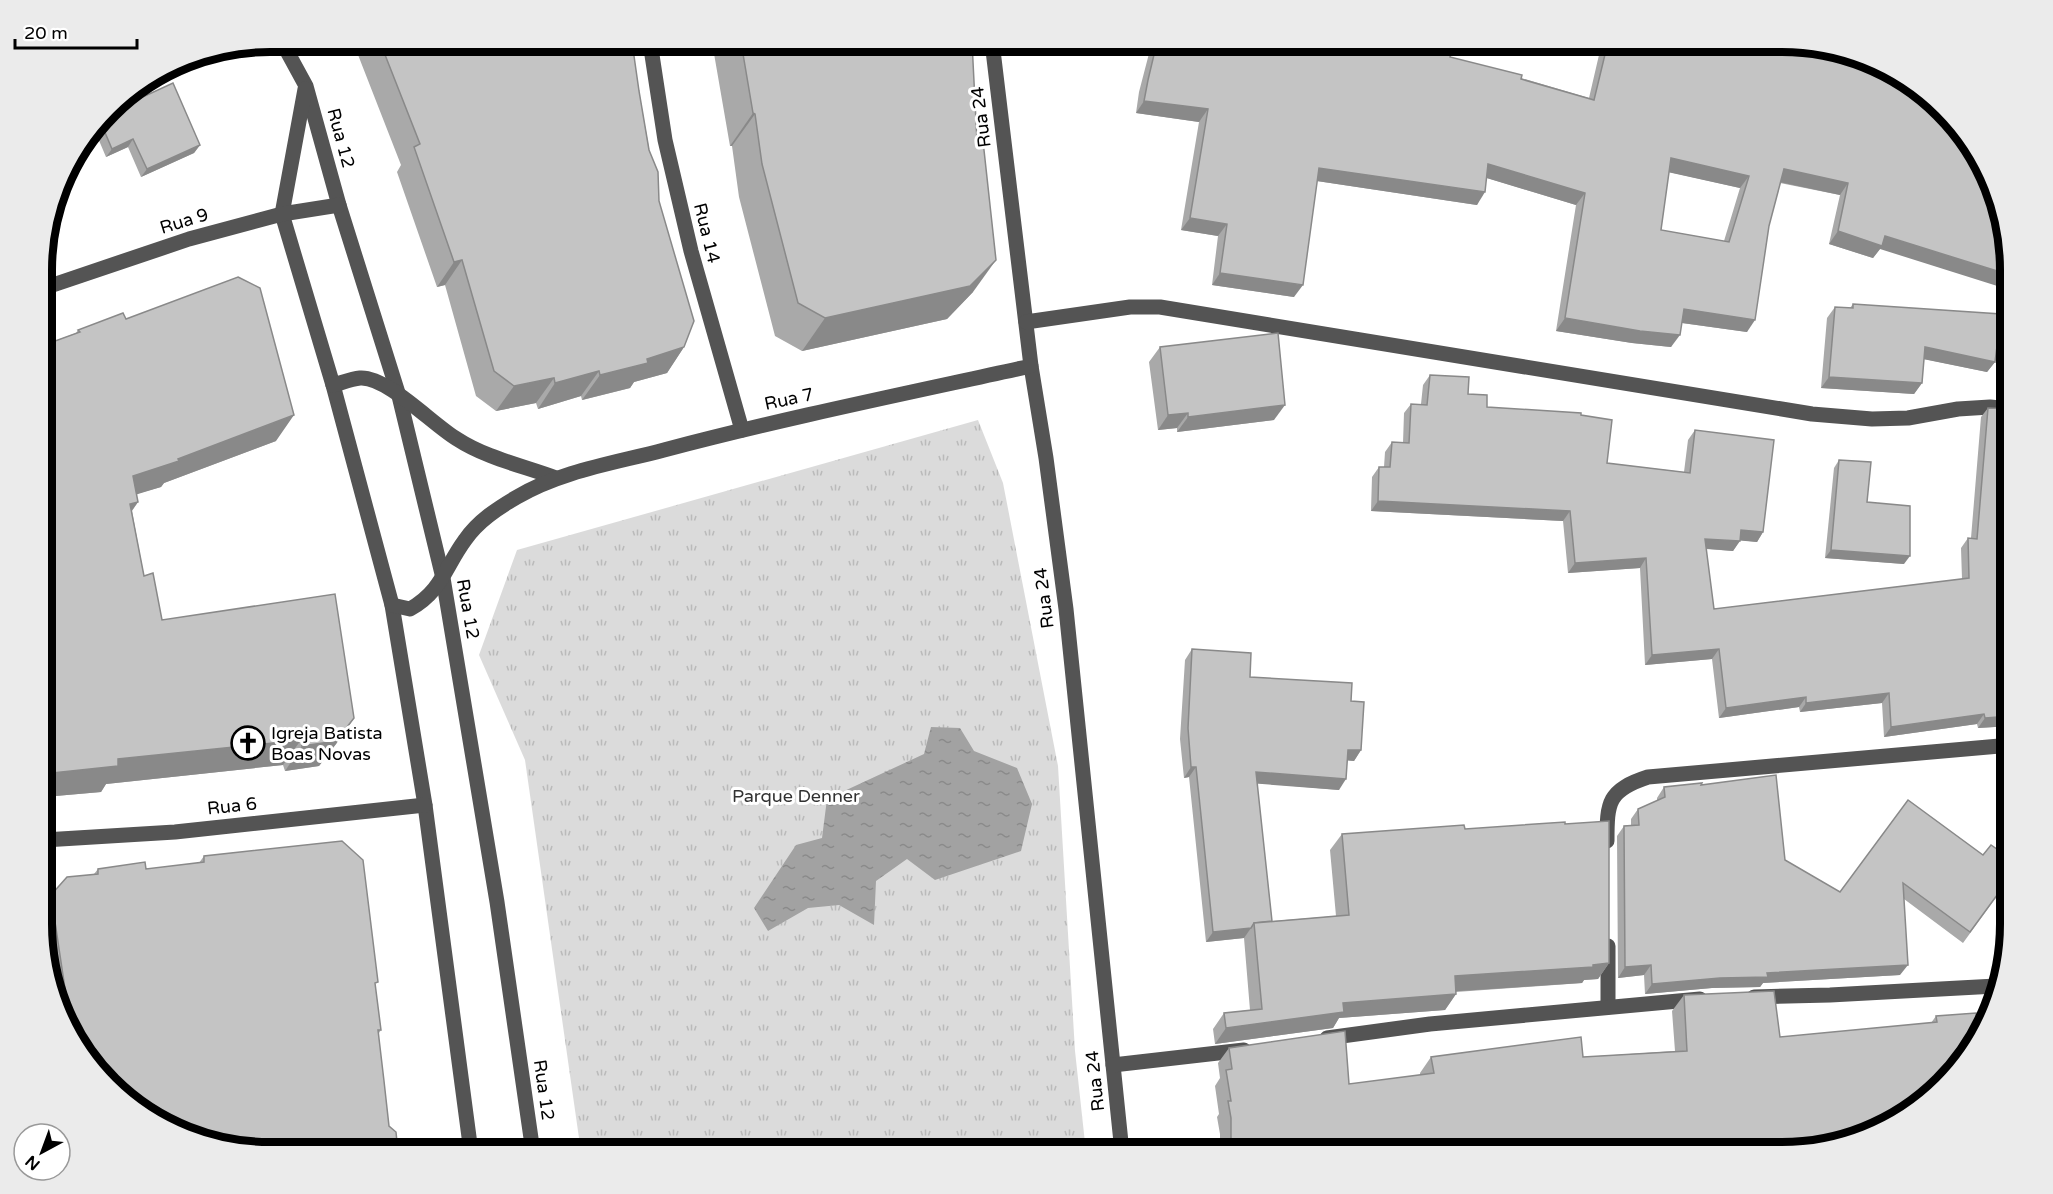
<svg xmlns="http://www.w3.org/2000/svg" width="2053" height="1194" font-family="'Varela Round',sans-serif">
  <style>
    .grass { fill: url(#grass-tufts) }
    .water { fill: url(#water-ripples) }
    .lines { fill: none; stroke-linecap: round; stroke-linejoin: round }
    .minor { stroke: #545454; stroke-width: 15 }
    .wall { fill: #a9a9a9; fill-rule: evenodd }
    .shaded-wall { fill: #898989 }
    .building { fill: #c4c4c4; stroke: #898989; stroke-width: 1.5; fill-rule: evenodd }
    .labels { text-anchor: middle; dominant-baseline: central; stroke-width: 6; stroke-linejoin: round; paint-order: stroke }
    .street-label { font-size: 18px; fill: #000; stroke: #fff }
    .poi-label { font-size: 18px; fill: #000; stroke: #fff; text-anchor: start }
    .park-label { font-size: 18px; fill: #323232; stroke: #fff }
    .rim { fill: none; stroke: #000; stroke-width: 8 }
  </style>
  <defs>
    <pattern id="grass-tufts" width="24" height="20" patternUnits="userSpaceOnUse" patternTransform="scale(1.5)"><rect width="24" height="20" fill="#dbdbdb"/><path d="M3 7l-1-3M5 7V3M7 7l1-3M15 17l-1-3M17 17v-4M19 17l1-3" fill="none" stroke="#bababa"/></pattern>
    <pattern id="water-ripples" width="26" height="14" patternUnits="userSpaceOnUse" patternTransform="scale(1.5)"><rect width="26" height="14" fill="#a2a2a2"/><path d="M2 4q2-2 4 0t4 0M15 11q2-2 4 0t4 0" fill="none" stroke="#8a8a8a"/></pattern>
  </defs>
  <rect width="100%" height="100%" fill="#fff"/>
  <!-- grass -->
  <polygon class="grass" points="978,420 1003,483 1058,766 1075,1051 1086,1152 581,1152 525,760 479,655 517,550"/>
  <!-- water -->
  <polygon class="water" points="931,727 960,728 974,751 1017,768 1032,804 1021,851 935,880 907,859 876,881 874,925 839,905 808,908 768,931 754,908 796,845 822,838 827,799 924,754"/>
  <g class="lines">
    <!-- minor -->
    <g class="minor">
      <polyline points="282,42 306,86 339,205 399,396 443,578 497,902 533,1152"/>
      <polyline points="650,42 665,140 691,251 742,430"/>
      <polyline points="992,42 1031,366 1046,458 1066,609 1122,1152"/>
      <polyline points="305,89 282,214 333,385 392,605 425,805 471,1152"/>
      <polyline points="44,288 189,239 282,214 339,205"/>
      <polyline points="1026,322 1130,307 1160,307 1812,414 1872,419 1908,418 1958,409 1990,407 2010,409"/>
      <path d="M333,385C341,383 351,379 360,378C387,376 433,425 457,439C486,458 524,466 556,478"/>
      <path d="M392,605L410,609C442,591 445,567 465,540C478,521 498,508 517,497C561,471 615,463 664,450C785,418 908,393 1031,366"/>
      <polyline points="44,840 175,832 425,805"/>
      <path d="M1607,841C1607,802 1608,790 1648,777L2011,745"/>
      <polyline points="1608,946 1608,1007"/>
      <polyline points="1754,997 1830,995 1996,986"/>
      <polyline points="1327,1038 1430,1024 1700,999"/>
      <polyline points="1113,1065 1244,1050"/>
    </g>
  </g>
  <!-- wall -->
  <g class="wall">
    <polygon points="353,42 632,42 639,91 684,347 667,373 634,382 630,388 582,400 581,396 538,409 536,403 496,411 476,396 445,285 437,287 397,172 401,165"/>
    <polygon points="712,42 972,42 973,292 947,319 802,351 775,336 739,197 732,146 730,146"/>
    <path d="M1152,42H1453L1450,57L1589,98L1602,42H1783L1880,249L1873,258L1829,244L1840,195L1780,183L1769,226L1747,332L1682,323L1671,347L1632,343L1556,331L1576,205L1487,178L1477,205L1317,181L1294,297L1212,285L1218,236L1181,230L1199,122L1136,113L1139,92ZM1669,172L1740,188L1724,241L1661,230Z"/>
    <polygon points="110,112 200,145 194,153 141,177 128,147 106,157 95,131"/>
    <polygon points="1853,304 1995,362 1987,372 1924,359 1922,383 1914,394 1821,388 1827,318 1835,307 1850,308"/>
    <polygon points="126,319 276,441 164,483 161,487 136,494 138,502 132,511 144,576 162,620 354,718 336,744 319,766 285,771 283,765 106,784 101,792 44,797 44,345 76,333 78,330"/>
    <polygon points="1160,347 1274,420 1177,432 1177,428 1158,430 1149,362"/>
    <polygon points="1430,375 1468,394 1487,407 1581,415 1607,463 1684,472 1688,440 1695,430 1763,532 1757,542 1740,540 1733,551 1706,549 1714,609 1962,579 1961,548 1968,538 1971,538 1981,417 1988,408 2010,409 2011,726 1978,728 1977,724 1884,737 1882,703 1800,712 1799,707 1719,718 1712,659 1645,665 1640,568 1568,573 1563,521 1371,511 1372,477 1379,467 1384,467 1385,452 1392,442 1403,443 1404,413 1411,404 1421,404 1423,385"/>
    <polygon points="1839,460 1904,564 1825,558 1834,468"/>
    <polygon points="1192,649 1250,677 1351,701 1361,750 1354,761 1347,760 1339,790 1257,783 1272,921 1336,916 1330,850 1342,834 1465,829 1609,963 1598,979 1584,980 1582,983 1456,992 1456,994 1445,1010 1339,1018 1333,1028 1215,1044 1213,1029 1224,1013 1250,1010 1244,938 1206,942 1189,777 1184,778 1180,739 1185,660"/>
    <polygon points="1701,785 1785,860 1840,892 1908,800 2011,877 1963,943 1904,899 1900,975 1763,983 1760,987 1712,988 1645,994 1644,975 1618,978 1617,836 1624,826 1631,825 1631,819 1638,809 1657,801 1657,798 1664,787"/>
    <polygon points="204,856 375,986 381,1030 379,1033 80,1050 44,953 44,906 51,895 94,874 98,869 146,869 199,863"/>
    <polygon points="1684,995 1780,1037 1931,1023 1936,1016 1976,1013 1797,1152 1220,1152 1220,1134 1217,1117 1219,1114 1215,1086 1220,1078 1218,1063 1229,1048 1349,1084 1420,1075 1420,1073 1431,1057 1583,1057 1675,1051 1672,1011"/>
  </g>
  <!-- shaded-wall -->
  <g class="shaded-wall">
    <polygon points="1144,101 1208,109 1199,122 1136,113"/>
    <polygon points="753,113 755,114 732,146 730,146"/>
    <polygon points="133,139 128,147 106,157 112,149"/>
    <polygon points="200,145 194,153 141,177 147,169"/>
    <polygon points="1671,158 1749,176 1740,188 1663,171"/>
    <polygon points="1488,164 1585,193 1576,205 1480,176"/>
    <polygon points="1319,168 1485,192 1477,205 1310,180"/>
    <polygon points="1784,169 1848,183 1840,195 1775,181"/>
    <polygon points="1190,218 1227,224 1218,236 1181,230"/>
    <polygon points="1838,231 1885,236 2010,275 2010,290 1880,249 1873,258 1829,244"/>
    <polygon points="462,260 445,285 437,287 454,262"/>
    <polygon points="996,260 973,292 947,319 802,351 825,318"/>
    <polygon points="1220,273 1303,285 1294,297 1212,285"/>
    <polygon points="1684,309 1755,320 1747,332 1675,322"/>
    <polygon points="1565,318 1680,335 1671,347 1632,343 1556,331"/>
    <polygon points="684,347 667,373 634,382 630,388 582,400 600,375 647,359"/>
    <polygon points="1925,347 1995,362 1987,372 1918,358"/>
    <polygon points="599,371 581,396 538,409 555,383"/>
    <polygon points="1829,377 1922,383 1914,394 1821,388"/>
    <polygon points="554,378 536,403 496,411 514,386"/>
    <polygon points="1285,405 1274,420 1177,432 1188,417"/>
    <polygon points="1188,413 1177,428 1158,430 1168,415"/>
    <polygon points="294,415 276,441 164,483 161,487 115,501 133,476"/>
    <polygon points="1378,501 1570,511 1563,521 1371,511"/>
    <polygon points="138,502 120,527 130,504"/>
    <polygon points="1741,530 1763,532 1757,542 1734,540"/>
    <polygon points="1705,539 1740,541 1733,551 1698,548"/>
    <polygon points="1831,550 1910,556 1904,564 1825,558"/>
    <polygon points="1646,558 1640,568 1568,573 1575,563"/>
    <polygon points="1719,649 1712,659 1645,665 1652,655"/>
    <polygon points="1889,693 1882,703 1800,712 1806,703"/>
    <polygon points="1806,697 1799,707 1719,718 1726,708"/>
    <polygon points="1984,714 1977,724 1884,737 1891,727"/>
    <polygon points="2011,716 2011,726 1978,728 1985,718"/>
    <polygon points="354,718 336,744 319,766 285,771 302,746"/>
    <polygon points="301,740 283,765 106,784 101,792 44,797 44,784 52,773 118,759"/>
    <polygon points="1348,750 1361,750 1354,761 1341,760"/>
    <polygon points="1191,767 1196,767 1189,777 1184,778"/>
    <polygon points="1256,772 1346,779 1339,790 1249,783"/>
    <polygon points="1251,928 1244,938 1206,942 1213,932"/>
    <polygon points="1609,963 1598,979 1584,980 1582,983 1444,992 1455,976"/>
    <polygon points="1651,965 1644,975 1618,978 1625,967"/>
    <polygon points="1908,965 1900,975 1763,983 1760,987 1712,988 1645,994 1652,984 1767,973"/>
    <polygon points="1456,994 1445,1010 1339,1018 1333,1028 1215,1044 1226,1028 1343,1003"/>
    <polygon points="1236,1145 1231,1152 1227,1152 1231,1146"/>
  </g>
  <!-- building -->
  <g class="building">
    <polygon points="380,42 632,42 639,91 649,150 658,172 659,201 694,321 684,347 647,359 648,363 600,375 599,371 555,383 554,378 514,386 494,371 462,260 454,262 414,147 420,144"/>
    <polygon points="741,42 972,42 977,141 983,141 996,260 970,286 825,318 798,303 762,164 755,114 753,113"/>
    <path d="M1157,42H1453L1450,57L1522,75L1521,79L1594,100L1608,42H1783L1842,50L1897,73L1973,144L1999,197L2010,255V275L1885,236L1882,246L1838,231L1848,183L1784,169L1769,226L1755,320L1684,309L1680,335L1640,331L1565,318L1585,193L1488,164L1485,192L1319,168L1303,285L1220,273L1227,224L1190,218L1208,109L1144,101L1148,80ZM1671,158L1749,176L1729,242L1661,230Z"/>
    <polygon points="173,83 200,145 147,169 133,139 112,149 101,123 110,112"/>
    <polygon points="238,277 260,288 294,415 178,459 179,461 133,476 138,502 130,504 144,576 153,573 162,620 335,594 354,718 336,741 302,746 301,740 118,759 118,766 52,773 44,766 44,345 80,332 78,330 123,313 126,319"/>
    <polygon points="1853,304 2001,314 1995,362 1925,347 1922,383 1829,377 1835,307 1853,308"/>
    <polygon points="1278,333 1285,405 1188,417 1188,413 1168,415 1160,347"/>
    <polygon points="1430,375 1469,377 1468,394 1487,395 1487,407 1581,413 1581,415 1612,420 1607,463 1690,473 1695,430 1774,440 1763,532 1741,530 1740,541 1705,539 1714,609 1969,578 1968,538 1977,539 1988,408 2010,409 2011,716 1985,718 1984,714 1891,727 1889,693 1806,703 1806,697 1726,708 1719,649 1652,655 1646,558 1575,563 1570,511 1378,501 1379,467 1390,467 1392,442 1409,443 1411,404 1427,405"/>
    <polygon points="1839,460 1871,462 1867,502 1910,506 1910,556 1831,550"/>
    <polygon points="1192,649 1251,653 1250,677 1352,683 1351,701 1364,702 1361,750 1348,750 1346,779 1256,772 1272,921 1254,923 1251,928 1213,932 1196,767 1191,767 1188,728"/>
    <polygon points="1776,775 1785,860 1840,892 1908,800 1983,855 1991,845 2011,859 2011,876 1970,932 1903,883 1908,965 1767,973 1768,977 1720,978 1652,984 1651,965 1625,967 1624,826 1639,825 1638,809 1665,797 1664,787 1702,783 1701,785"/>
    <polygon points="1609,821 1609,963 1593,965 1593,967 1455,976 1456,994 1343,1003 1344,1012 1226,1028 1224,1013 1262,1009 1254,923 1349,915 1342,834 1464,825 1465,829 1565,822 1565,824"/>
    <polygon points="342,841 363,860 378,982 375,983 381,1030 378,1030 384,1081 389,1126 396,1132 398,1152 270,1152 211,1144 156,1121 80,1050 70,1022 51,895 67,877 98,874 98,869 145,862 146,869 204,862 204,856"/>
    <polygon points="1774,991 1780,1037 1937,1022 1936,1016 1976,1013 1978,1041 1944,1085 1897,1121 1797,1152 1235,1152 1236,1145 1231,1146 1231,1118 1228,1101 1231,1101 1226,1070 1232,1069 1229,1048 1345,1031 1349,1084 1434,1073 1431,1057 1581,1037 1583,1057 1687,1051 1684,995"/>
  </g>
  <!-- icons -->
  <defs>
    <symbol id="church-ring" viewBox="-11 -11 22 22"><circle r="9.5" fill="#fff" stroke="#000" stroke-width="1.5"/><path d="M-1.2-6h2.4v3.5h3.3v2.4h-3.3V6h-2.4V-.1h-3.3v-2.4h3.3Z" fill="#000"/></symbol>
  </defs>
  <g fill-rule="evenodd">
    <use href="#church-ring" x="229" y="724" width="38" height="38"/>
  </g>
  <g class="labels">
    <!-- street labels -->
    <g class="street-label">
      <text transform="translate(981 117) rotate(-97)">Rua 24</text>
      <text transform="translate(341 138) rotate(75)">Rua 12</text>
      <text transform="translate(184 221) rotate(-17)">Rua 9</text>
      <text transform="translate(707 233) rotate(76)">Rua 14</text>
      <text transform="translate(789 399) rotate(-12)">Rua 7</text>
      <text transform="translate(1044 598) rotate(-97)">Rua 24</text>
      <text transform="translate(468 609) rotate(80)">Rua 12</text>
      <text transform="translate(232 806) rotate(-6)">Rua 6</text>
      <text transform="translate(1095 1081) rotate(-96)">Rua 24</text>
      <text transform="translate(544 1090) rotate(82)">Rua 12</text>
    </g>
    <!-- poi labels -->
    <g class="poi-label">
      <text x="271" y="733">Igreja Batista<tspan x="271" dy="21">Boas Novas</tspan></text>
    </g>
    <!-- park labels -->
    <g class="park-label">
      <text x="796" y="796">Parque Denner</text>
    </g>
  </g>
  <!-- crop -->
  <path d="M0 0H2053V1194H0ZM270 52H1782A218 218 0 0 1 2000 270V924A218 218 0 0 1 1782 1142H270A218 218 0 0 1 52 924V270A218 218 0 0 1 270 52Z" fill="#ebebeb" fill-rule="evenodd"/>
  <path class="rim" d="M270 52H1782A218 218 0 0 1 2000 270V924A218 218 0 0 1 1782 1142H270A218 218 0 0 1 52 924V270A218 218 0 0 1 270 52Z"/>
  <!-- north arrow -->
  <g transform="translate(42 1152) rotate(221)"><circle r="28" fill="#ffffff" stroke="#999999" stroke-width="1.5"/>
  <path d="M0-4.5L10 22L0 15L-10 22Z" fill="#000000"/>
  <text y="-9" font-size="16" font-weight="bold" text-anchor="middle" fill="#000000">N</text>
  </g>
  <!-- scale -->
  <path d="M15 39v9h122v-9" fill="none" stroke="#000000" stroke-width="3"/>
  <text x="24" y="39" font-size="18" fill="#000000" stroke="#ffffff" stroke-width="4.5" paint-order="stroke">20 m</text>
</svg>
